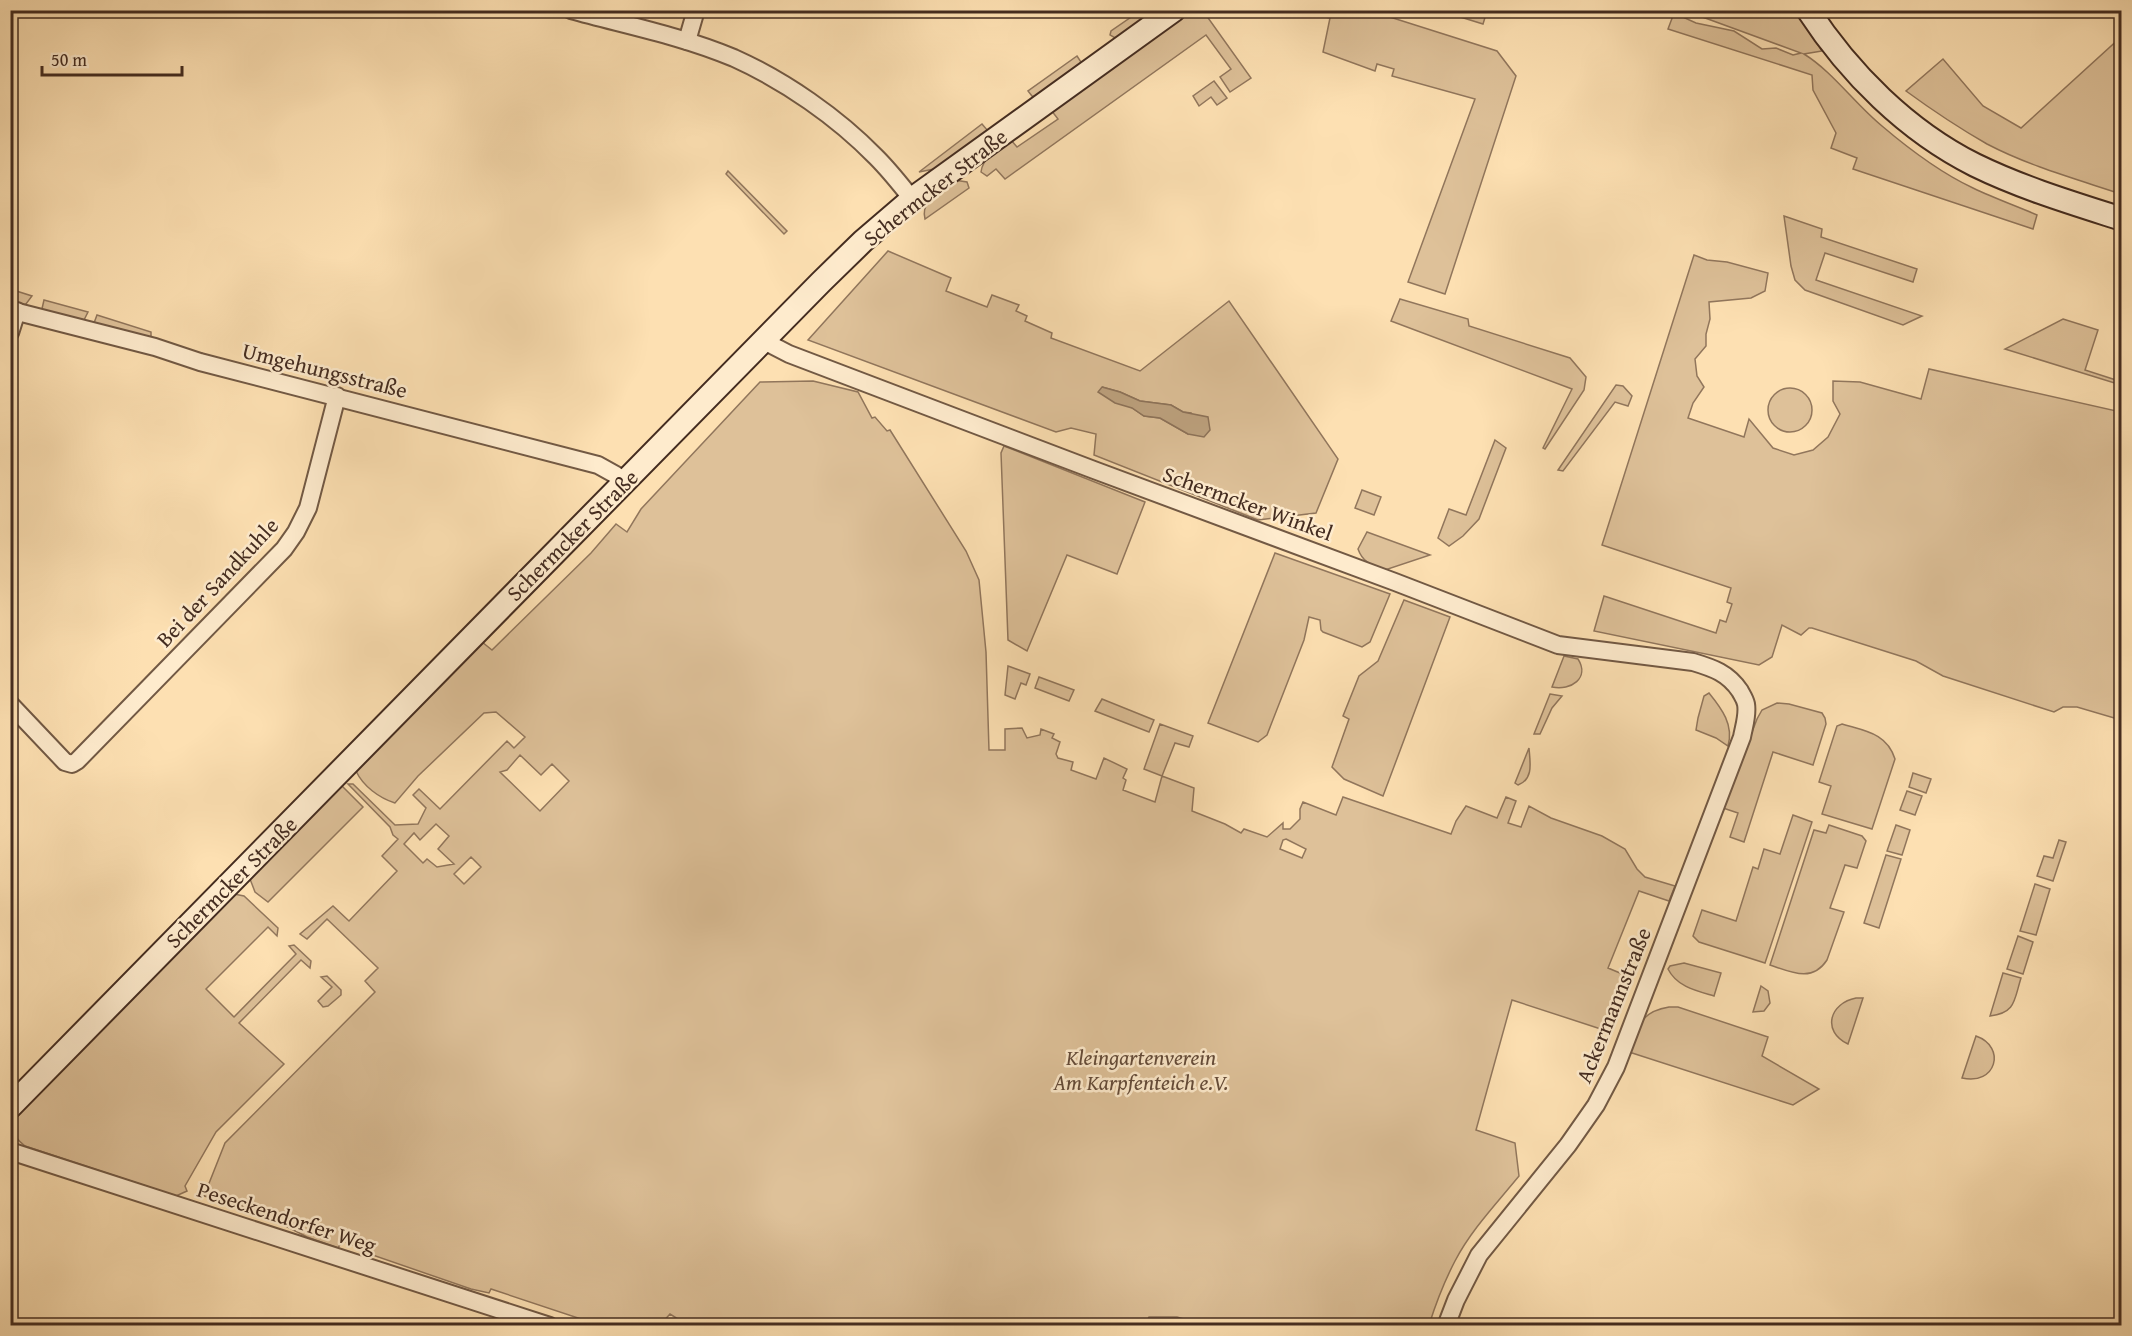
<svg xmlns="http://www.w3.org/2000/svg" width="2132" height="1336" font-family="'Gentium Book Plus',serif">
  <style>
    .green { fill: #dec199; stroke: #91765c; stroke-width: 1.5; fill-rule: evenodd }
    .water { fill: #bea380; stroke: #8d735a; stroke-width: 1.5 }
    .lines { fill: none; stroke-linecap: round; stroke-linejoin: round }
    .street-casing { stroke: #725944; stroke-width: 20 }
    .secondary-casing { stroke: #442c20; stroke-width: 26 }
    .street { stroke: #feebcd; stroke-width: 16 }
    .secondary { stroke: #feebcd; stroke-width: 22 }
    .labels { text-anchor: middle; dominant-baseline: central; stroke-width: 5; stroke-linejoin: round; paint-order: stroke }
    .street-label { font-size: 22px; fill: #442c20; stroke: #feebcd }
    .park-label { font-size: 22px; font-style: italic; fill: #634a38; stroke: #feebcd }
  </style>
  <rect width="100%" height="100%" fill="#fde0b2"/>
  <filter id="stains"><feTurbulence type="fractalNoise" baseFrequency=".00333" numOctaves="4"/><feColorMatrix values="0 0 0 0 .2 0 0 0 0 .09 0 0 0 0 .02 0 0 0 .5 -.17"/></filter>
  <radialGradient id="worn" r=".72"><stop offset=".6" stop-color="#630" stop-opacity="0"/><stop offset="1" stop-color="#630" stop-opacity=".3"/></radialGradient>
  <!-- green -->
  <g class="green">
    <polygon points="1140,11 1157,11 1117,39 1110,35 1111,31"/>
    <path d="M1190,11H1213L1206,15L1251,78L1230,92L1220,77L1231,69L1206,35L1005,179L996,169L987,176L981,172C983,156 999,148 1011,140L1017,147L1058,119L1051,110Z"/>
    <polygon points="1296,11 1371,11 1497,51 1516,76 1445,294 1408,282 1475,99 1392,76 1394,69 1377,64 1375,71 1323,52 1330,18"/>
    <polygon points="1441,11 1487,11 1483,24"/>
    <path d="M1686,11H1796L1822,51L1804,54C1833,72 1855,104 1882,126C1909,149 1941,173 1973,188C1994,198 2016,206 2037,215L2033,229L1853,169L1857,158L1831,148L1836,133L1813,90L1812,75L1668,29L1674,13L1696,23L1734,31L1762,49L1776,48L1793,55L1801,53Z"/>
    <path d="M2121,37V194C2076,179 2029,166 1987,144C1959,128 1932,110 1906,91L1943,59L1983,106L2021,128Z"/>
    <polygon points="1077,56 1081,62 1080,65 1035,97 1032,96 1028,91"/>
    <polygon points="1214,81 1227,98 1217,105 1211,97 1199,106 1193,96"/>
    <polygon points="982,124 988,131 934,169 919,172"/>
    <polygon points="728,171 787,231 784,234 726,174"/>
    <path d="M954,180L967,182L969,188L925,219C920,200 941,191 954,180Z"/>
    <polygon points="1784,216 1822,229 1821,237 1917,269 1913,282 1825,253 1816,280 1922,316 1903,325 1805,290 1795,280 1791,266"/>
    <path d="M888,251L951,278L946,291L987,307L992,295L1019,305L1016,311L1027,316L1025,321L1052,333L1051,338L1140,371L1229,301L1338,459L1316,513L1258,520L1094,455L1096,434L1071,428L1056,432L808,340ZM1102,387L1120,392L1140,401L1171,405L1183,412L1191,413L1188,434L1160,418L1144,416Z"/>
    <polygon points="1694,255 1707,260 1727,262 1768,273 1765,291 1751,298 1709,302 1710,319 1706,334 1706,346 1695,359 1697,376 1704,387 1693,403 1688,418 1744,437 1749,419 1773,448 1794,455 1813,450 1828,437 1840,414 1833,401 1833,381 1860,382 1921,399 1929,369 2121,412 2121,720 2077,707 2063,707 2054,712 1943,676 1916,661 1812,628 1809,628 1801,635 1782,625 1772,657 1759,665 1594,631 1604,596 1716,633 1720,620 1726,622 1732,604 1727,602 1731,588 1602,545"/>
    <polygon points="10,289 32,296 26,304 19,307 11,305"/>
    <polygon points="1400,299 1468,319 1469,326 1570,358 1586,377 1584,390 1545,449 1543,448 1572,389 1391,321"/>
    <polygon points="44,300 88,312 84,320 78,322 41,313"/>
    <polygon points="97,315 151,332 151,336 146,340 94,323"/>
    <polygon points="2063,319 2098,330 2085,370 2116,380 2118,375 2121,376 2121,385 2005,349"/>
    <path d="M813,381L858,392L872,418L875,417L887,431L890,430L966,551L979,580L986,652L989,750H1005V729L1022,728L1027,738L1040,735L1041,729L1054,734L1052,738L1060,742L1056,754L1058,758L1073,762L1071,770L1096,779L1104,758L1127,769L1123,778L1126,780L1123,790L1155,802L1162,776L1144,769L1160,724L1193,736L1189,747L1175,743L1162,776L1194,788L1192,811L1225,824L1241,833L1244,829L1267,837L1283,823V829H1290L1300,819V809L1303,802L1336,815L1343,797L1451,834L1456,821L1466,806L1497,818L1506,797L1516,801L1508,823L1521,827L1529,806L1551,818L1602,836L1625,849L1637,869L1645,877L1675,886L1669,901L1639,891L1608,968L1632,978L1610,1032L1512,1000L1476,1130L1515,1143L1519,1176C1497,1203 1471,1230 1455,1261C1444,1282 1436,1303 1429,1325L689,1326L670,1314L660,1325H599L491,1289L489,1293L471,1289L361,1251V1248L342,1241L338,1248L307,1237L280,1223L286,1218L278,1214L273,1219L257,1210L204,1196L225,1143L375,992L365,981L378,968L327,919L307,939L300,934L333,906L349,921L397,871L382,856L398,839L393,835L390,827L348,784H353L395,825L418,824L426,808L413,795L419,789L440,809L507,741L514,748L525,737L496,712L484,713L418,776L395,803C379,798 363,786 356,771L482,642L492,650L591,553L616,524L627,532L641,509L760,382ZM520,755L541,775L552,764L569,781L540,811L500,772L507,770ZM436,824L449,836L438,849L454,864L437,867L427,859L423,863L404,844L414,833L420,840ZM1286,839L1306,849L1302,858L1280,849L1283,840ZM471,857L481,867L464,884L454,874Z"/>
    <polygon points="1616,385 1623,386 1632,396 1628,406 1615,402 1563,471 1558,470"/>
    <circle cx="1790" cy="410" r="22"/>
    <polygon points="1495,440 1506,448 1479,519 1463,536 1449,546 1438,538 1449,509 1466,515"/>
    <polygon points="1004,446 1145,502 1117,574 1067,555 1027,651 1008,640 1001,453"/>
    <polygon points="1362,490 1381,497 1374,515 1355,508"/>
    <path d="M1367,532L1430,555L1385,570C1372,565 1363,563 1358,549Z"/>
    <polygon points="1275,553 1390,594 1370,642 1362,647 1323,632 1321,630 1320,620 1309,617 1304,640 1267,735 1258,742 1208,723"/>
    <polygon points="1404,600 1450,617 1383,796 1344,779 1332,767 1349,719 1343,716 1359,676 1378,661"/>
    <path d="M1564,656L1578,659C1590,678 1571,691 1552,687Z"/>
    <polygon points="1008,666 1030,674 1026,685 1021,683 1015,699 1005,695"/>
    <polygon points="1039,677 1074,690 1069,701 1035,688"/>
    <path d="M1709,693C1722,709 1734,725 1728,746L1716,738L1696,730L1698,718L1704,696Z"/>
    <polygon points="1550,694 1562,696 1552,708 1540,734 1534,734"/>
    <polygon points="1102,699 1154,720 1149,732 1095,711"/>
    <polygon points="1777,703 1789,704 1822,713 1825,718 1826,724 1813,765 1773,752 1744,842 1730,837 1738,813 1723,808 1757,719 1762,710"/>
    <path d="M1842,724C1865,731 1887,733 1895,759L1872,829L1822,814L1831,786L1819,782L1837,726Z"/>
    <path d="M1529,748C1530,762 1534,779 1518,785L1515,783Z"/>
    <polygon points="1913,773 1931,779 1926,793 1909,787"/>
    <polygon points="342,786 363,807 268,902 255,892 250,879 339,787"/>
    <polygon points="1907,791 1922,796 1915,815 1900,810"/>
    <polygon points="1793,815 1812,822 1765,963 1699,942 1693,936 1702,910 1736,921 1753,867 1758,869 1764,849 1780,854"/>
    <path d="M1829,825L1862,836L1866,841L1857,868L1845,865L1830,908L1844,912L1827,960C1812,983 1791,972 1770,965L1814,830L1826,833Z"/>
    <polygon points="1896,825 1910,830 1902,855 1887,851"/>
    <polygon points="2059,840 2066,842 2053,881 2037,876 2044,856 2053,858"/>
    <polygon points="1886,855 1901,859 1879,928 1864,923"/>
    <polygon points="2035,884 2050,889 2036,935 2020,931"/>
    <path d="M234,894L244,896L278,928L277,936L268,927L206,989L234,1017L296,954L289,946L294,945L311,961L310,968L301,960L239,1023L284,1064L216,1132L185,1186L187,1191L176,1196L25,1146C14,1138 9,1128 17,1115Z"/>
    <polygon points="2018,936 2033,942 2023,974 2007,969"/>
    <path d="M1684,963L1721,973L1714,996C1697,991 1677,987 1668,969L1670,966Z"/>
    <path d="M2003,973L2021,978C2014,1000 2016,1013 1990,1016Z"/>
    <polygon points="327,976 341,990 341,995 328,1006 323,1007 318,1001 332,987 321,977"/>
    <polygon points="1761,986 1768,991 1770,1003 1764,1011 1753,1012"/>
    <path d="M1856,998H1863L1848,1044C1821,1031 1830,1003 1856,998Z"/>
    <path d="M1669,1007H1678L1768,1037L1762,1056L1819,1089L1793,1105L1629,1052C1639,1027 1639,1012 1669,1007Z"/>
    <path d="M1976,1036C2007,1047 1996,1086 1962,1078Z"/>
  </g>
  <!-- water -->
  <g class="water">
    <polygon points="1102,387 1120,392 1140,401 1171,405 1183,412 1208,417 1210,430 1204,437 1188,434 1160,418 1144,416 1132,408 1115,403 1098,392"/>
    <polygon points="1149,1317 1177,1317 1204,1325 1145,1325"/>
  </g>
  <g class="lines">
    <defs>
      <g id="street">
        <path d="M571,10C625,25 682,36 734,58C785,81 837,117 876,157C889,170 901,185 912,199"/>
        <polyline points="687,41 696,10"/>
        <polyline points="10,310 155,347 200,362 598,465 616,475 624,482"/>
        <polyline points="10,333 17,311"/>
        <path d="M764,341L789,354L1094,470L1395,582L1558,645L1693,662C1713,668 1728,673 1740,691C1742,695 1745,699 1746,704C1748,715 1744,726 1742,737L1616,1067L1596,1105L1568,1145L1479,1255L1456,1300L1446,1326"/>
        <polyline points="10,704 65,762 72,764 77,761 284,549 296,532 308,508 337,396"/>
        <polyline points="10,1151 550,1326"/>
      </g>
      <g id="secondary">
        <path d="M1808,10C1849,73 1907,131 1975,165C2022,188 2072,203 2122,219"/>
        <polyline points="10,1107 821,282 863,241 912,199 1174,10"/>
      </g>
    </defs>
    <!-- street casing -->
    <use href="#street" class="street-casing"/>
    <!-- secondary casing -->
    <use href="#secondary" class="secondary-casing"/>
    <!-- street -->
    <use href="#street" class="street"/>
    <!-- secondary -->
    <use href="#secondary" class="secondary"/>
  </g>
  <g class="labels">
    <!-- street labels -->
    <g class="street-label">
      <text transform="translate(935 187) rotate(-38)">Schermcker Straße</text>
      <text transform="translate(325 370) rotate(14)">Umgehungsstraße</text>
      <text transform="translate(1248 503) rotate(20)">Schermcker Winkel</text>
      <text transform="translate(572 535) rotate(-45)">Schermcker Straße</text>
      <text transform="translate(217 582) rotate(-47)">Bei der Sandkuhle</text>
      <text transform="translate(231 882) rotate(-45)">Schermcker Straße</text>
      <text transform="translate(1613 1005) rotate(-68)">Ackermannstraße</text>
      <text transform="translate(287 1217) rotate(18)">Peseckendorfer Weg</text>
    </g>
    <!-- park labels -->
    <g class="park-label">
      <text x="1141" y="1057">Kleingartenverein<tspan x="1141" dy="25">Am Karpfenteich e.V.</tspan></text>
    </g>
  </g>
  <!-- margin -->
  <rect width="2132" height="1336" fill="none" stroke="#fde0b2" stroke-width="36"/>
  <rect x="12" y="12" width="2108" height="1312" fill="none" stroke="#442c20" stroke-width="3"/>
  <rect x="18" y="18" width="2096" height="1300" fill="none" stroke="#442c20" stroke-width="1.5"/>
  <!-- scale -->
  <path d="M42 66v9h140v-9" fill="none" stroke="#442c20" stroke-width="3"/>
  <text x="51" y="66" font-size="18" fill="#442c20" stroke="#feebcd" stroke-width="4.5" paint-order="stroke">50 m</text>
  <rect width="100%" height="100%" filter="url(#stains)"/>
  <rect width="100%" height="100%" fill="url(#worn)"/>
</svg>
